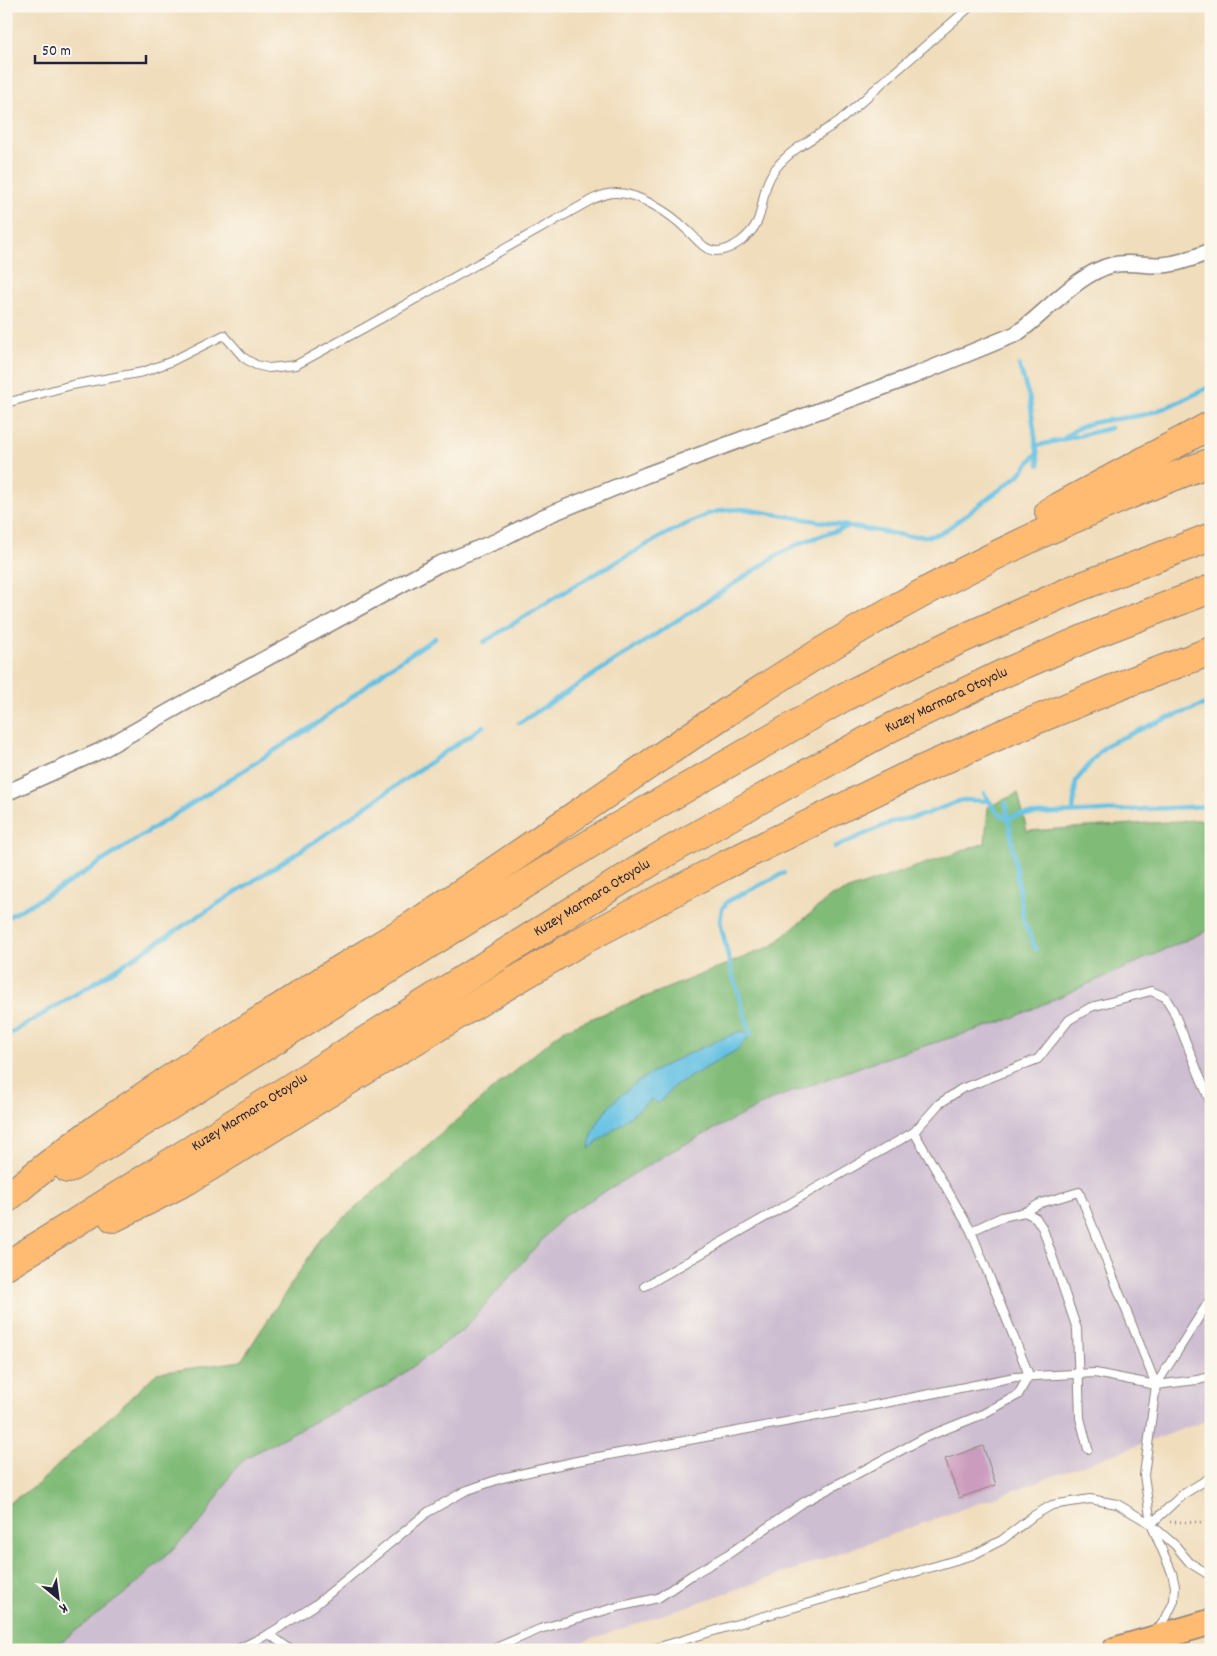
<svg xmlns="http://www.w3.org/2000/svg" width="1217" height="1656" font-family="Dekko,sans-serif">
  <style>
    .industrial { fill: #cebed1 }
    .forest { fill: #81bb78; stroke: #526e5a }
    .water { fill: #65c1e3; stroke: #44728f }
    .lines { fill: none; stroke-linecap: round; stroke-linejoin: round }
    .stream { stroke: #65c1e3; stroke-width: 4.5 }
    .building { fill: #cc9cbe }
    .service-casing { stroke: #89807c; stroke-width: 10 }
    .minor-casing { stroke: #89807c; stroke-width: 18 }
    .trunk-casing { stroke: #89807c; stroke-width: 28 }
    .motorway-casing { stroke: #89807c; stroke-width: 30 }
    .path { stroke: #89807c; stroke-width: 2.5; stroke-dasharray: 1 4; stroke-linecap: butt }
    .service { stroke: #fff; stroke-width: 8 }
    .minor { stroke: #fff; stroke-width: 15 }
    .trunk { stroke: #febb71; stroke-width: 25 }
    .motorway { stroke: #febb71; stroke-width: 28 }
    .labels { text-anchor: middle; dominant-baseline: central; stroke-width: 4.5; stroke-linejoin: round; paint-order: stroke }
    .street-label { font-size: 15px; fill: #22223b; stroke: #fbf7ec }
  </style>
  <rect width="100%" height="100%" fill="#fbf7ec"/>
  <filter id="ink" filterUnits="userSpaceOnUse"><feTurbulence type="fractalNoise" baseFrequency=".02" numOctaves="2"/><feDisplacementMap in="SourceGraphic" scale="10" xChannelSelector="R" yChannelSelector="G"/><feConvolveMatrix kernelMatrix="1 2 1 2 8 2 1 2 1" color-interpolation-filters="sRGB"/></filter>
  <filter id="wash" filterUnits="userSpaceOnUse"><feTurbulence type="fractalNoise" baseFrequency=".0096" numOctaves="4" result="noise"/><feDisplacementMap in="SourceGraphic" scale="20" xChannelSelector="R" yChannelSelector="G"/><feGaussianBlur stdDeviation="1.12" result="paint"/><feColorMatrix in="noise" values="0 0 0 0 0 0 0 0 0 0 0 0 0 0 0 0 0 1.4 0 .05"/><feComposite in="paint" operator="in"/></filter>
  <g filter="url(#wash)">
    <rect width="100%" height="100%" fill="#f0ddbc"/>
    <!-- industrial -->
    <polygon class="industrial" points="1211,929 1211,1419 796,1569 559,1650 51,1650 133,1587 203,1520 233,1471 247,1457 355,1400 388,1385 465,1328 562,1217 672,1151 775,1098 876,1061 1008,1020"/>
    <!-- forest -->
    <polygon class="forest" points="1018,793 1027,831 1211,819 1211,929 1008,1020 876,1061 775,1098 672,1151 562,1217 465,1328 388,1385 355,1400 247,1457 233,1471 203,1520 133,1587 53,1648 51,1650 6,1650 6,1505 38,1484 157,1373 241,1361 322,1237 467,1111 563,1030 772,946 831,896 985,843 988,807"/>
    <!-- water -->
    <path class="water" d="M740,1031L751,1034L737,1050L674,1086L658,1104L652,1099L589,1149C597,1086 689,1054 740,1031Z"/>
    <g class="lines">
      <!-- stream -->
      <g class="stream">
        <polyline points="1019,365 1030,400 1039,465"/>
        <path d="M1062,440C1087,415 1120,422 1150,413C1171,407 1192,396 1211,386"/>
        <polyline points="1036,446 1111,428"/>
        <polyline points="484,642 572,587 666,534 708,514 724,510 744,509 908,536 931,536 943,532 1018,476 1037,453"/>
        <polyline points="519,723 781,553 803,542 847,527"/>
        <polyline points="984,793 996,811 1008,819"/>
        <polyline points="1006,803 1024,922 1036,949"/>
        <polyline points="1073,811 1076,781 1100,751 1108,744 1153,724 1211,702"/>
        <polyline points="1009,819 1017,815 1211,806"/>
        <polyline points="835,847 892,822 923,815 962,800 989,801"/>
        <polyline points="6,918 65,885 319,722 389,668 435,638"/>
        <polyline points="751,1034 732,973 720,921 722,909 728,901 784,873"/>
        <polyline points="6,1036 91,985 317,840 483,726"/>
      </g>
    </g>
    <g id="blocks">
      <!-- building -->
      <polygon class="building" points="983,1446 996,1485 959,1498 945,1459"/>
    </g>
  </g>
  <g filter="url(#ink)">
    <use href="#blocks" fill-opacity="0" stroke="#89807c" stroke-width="1"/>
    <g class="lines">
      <defs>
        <g id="service">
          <path d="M6,403L72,385L143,372L170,362L224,335L244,358L256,365L269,368L296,365L364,328L593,199C600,196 607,193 615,193C638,192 671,214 687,230C696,238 704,251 717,251C726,251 734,246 741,241C771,218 755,195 776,168C793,147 818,136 839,121C854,109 868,96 882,83C912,58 941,32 971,6"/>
          <polyline points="914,1132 939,1104 961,1089 1038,1059 1069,1020 1091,1007 1151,991 1165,997 1173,1010 1211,1104"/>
          <polyline points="1025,1212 1041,1203 1079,1192 1156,1385"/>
          <polyline points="971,1231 1002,1217 1025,1212 1036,1218 1043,1229 1077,1329 1080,1418 1088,1449"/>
          <polyline points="1154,1527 1175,1545 1190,1563 1211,1576"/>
          <polyline points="1156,1632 1166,1618 1174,1601 1175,1586 1172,1573 1151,1524 1144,1475 1156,1385 1211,1298"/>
          <polyline points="269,1634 291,1650"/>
          <polyline points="236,1650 269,1634 314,1606 428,1512 465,1491 502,1478 577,1461 860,1408 1015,1377 1095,1373 1156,1385 1197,1380 1211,1377"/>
          <polyline points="491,1650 540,1629 617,1607 658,1598 692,1575 730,1553 804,1502 926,1437 981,1415 1018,1395 1029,1375 971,1231 914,1132 645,1286"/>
          <polyline points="649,1650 973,1555 1002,1540 1033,1516 1052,1505 1090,1499 1117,1504 1151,1524 1182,1495 1211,1477"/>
        </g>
        <path id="minor" d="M6,793L100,751L186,702L437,565L497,541L543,517L646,475L913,376L1016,334C1045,314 1078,273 1112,265C1130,261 1145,266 1162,265C1179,264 1195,257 1211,251"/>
        <polyline id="trunk" points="1115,1650 1211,1622"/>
        <g id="motorway">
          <polyline points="1049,512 1211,425"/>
          <polyline points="68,1169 607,833 844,697 955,642 1074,589 1211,537"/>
          <path d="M6,1199C68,1146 134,1102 202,1058C246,1029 290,1001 334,973C360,957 387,942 413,925C576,819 731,700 901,605C1001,549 1104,503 1211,462"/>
          <polyline points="113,1218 188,1180 359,1074 583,940 725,865 903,778 1011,730 1127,683 1211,651"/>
          <path id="s1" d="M6,1266L535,934L664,854L775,791L890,728L1002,674L1102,631L1211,589"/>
        </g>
      </defs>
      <!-- service casing -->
      <use href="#service" class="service-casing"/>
      <!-- minor casing -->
      <use href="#minor" class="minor-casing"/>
      <!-- trunk casing -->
      <use href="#trunk" class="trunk-casing"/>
      <!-- motorway casing -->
      <use href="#motorway" class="motorway-casing"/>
      <!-- path -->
      <polyline class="path" points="1170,1522 1211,1522"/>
      <!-- service -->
      <use href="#service" class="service"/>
      <!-- minor -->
      <use href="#minor" class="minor"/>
      <!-- trunk -->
      <use href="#trunk" class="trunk"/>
      <!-- motorway -->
      <use href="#motorway" class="motorway"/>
    </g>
  </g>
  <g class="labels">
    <!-- street labels -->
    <g class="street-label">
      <text stroke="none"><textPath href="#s1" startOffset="1098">Kuzey Marmara Otoyolu</textPath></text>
      <text stroke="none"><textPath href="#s1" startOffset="692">Kuzey Marmara Otoyolu</textPath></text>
      <text stroke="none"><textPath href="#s1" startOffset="288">Kuzey Marmara Otoyolu</textPath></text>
    </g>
  </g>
  <!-- margin -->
  <rect width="1217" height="1656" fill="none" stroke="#fbf7ec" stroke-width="25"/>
  <!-- north arrow -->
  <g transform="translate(58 1598) rotate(151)" stroke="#fbf7ec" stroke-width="4" paint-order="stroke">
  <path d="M0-4L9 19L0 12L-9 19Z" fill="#22223b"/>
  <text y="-8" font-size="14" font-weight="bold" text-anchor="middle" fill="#22223b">K</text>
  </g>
  <!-- scale -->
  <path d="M35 55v8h111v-8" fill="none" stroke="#22223b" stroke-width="2.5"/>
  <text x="42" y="55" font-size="15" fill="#22223b" stroke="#fbf7ec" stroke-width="4" paint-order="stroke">50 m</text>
</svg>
